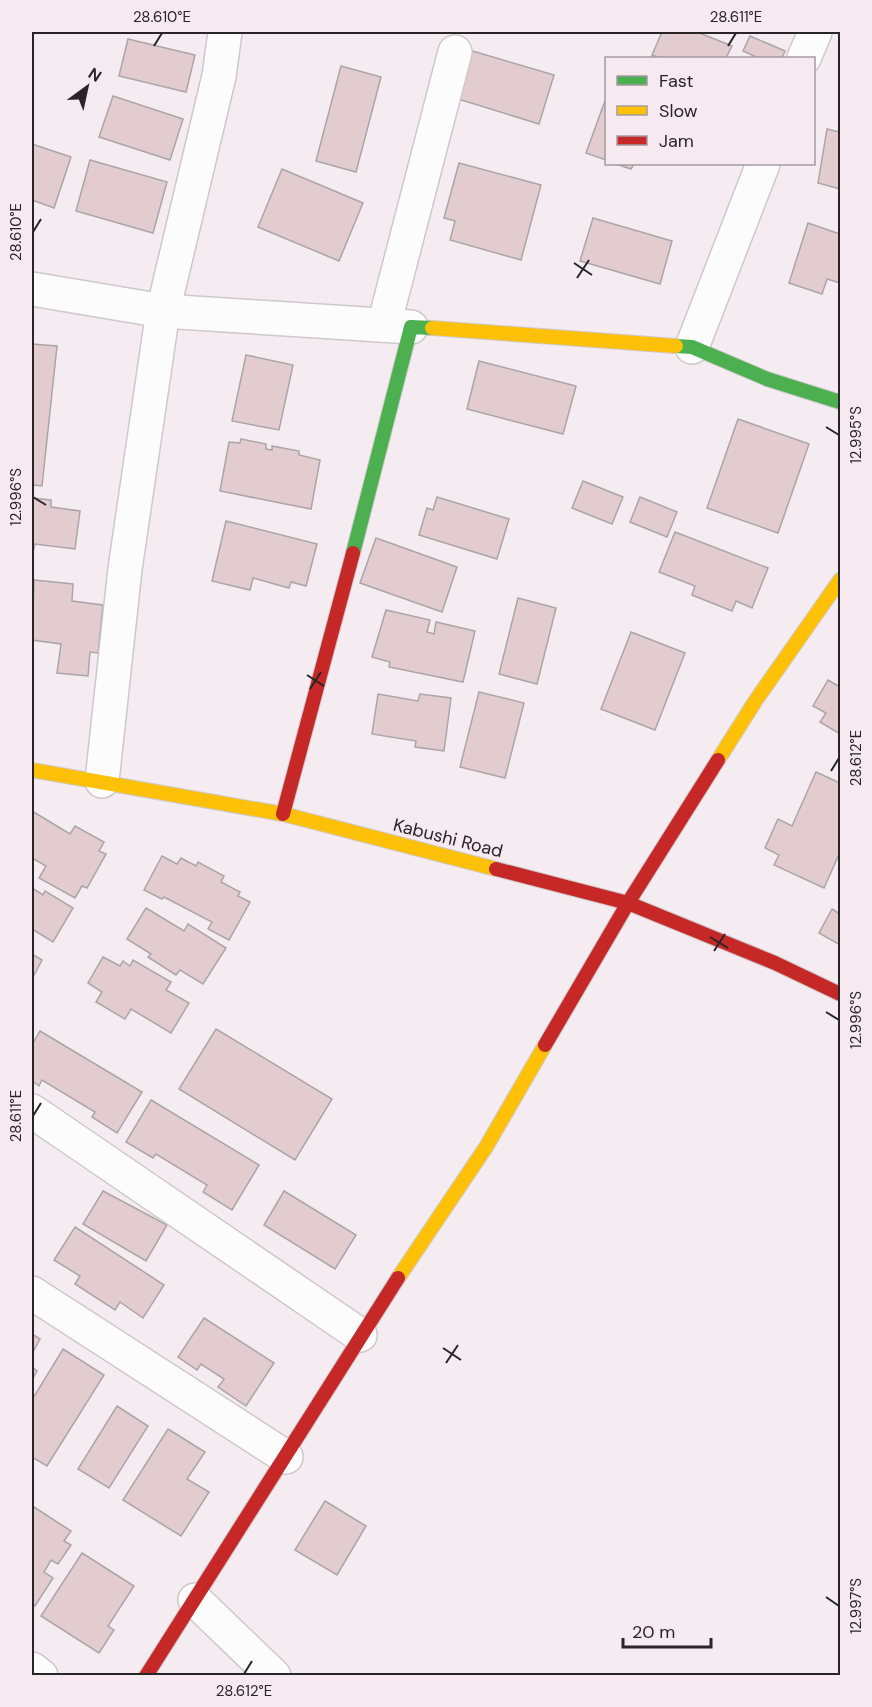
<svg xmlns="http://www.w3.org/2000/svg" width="872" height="1707" font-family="'DM Sans',sans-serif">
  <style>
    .building { fill: #e2ccd0; stroke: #aba5a7; stroke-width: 1.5 }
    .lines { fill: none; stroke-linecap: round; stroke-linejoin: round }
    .street-casing { stroke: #cec8cb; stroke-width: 36 }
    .fast-casing { stroke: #cec8cb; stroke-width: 16 }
    .slow-casing { stroke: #cec8cb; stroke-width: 16 }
    .jam-casing { stroke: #cec8cb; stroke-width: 16 }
    .street { stroke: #fdfcfd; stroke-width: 33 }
    .fast { stroke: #4caf50; stroke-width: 14 }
    .slow { stroke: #ffc107; stroke-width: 14 }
    .jam { stroke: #c62828; stroke-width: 14 }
    .ticks { fill: none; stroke: #292427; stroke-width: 2 }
    .labels { text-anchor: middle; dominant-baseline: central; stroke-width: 4.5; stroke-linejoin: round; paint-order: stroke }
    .street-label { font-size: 18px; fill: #292427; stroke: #f7e9f0 }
    .neatline { fill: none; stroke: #292427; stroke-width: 2 }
    .ticks-label { font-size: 15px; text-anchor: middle; fill: #292427 }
  </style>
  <rect width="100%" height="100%" fill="#f4ecf0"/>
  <!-- building -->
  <g class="building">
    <polygon points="662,32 697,32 732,46 726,58 661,58 652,55"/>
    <polygon points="750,36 785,51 782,58 758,58 743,51"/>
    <polygon points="128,39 195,55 186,92 119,76"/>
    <polygon points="469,50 554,75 539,124 455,98"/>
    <polygon points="341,66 381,77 356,172 316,161"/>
    <polygon points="113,96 183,119 170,160 99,137"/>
    <polygon points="606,98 606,160 586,153"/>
    <polygon points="827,129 840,132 840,189 818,183"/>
    <polygon points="32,144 71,157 54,208 32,200"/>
    <polygon points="90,160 167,182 153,233 76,211"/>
    <polygon points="459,163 541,185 521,260 450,240 455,221 444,218"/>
    <polygon points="616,164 634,164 631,169"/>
    <polygon points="282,169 363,203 339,261 258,227"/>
    <polygon points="593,218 672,241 660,284 580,261"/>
    <polygon points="808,223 840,234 840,283 827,279 822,294 789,283"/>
    <polygon points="32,344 57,346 42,486 32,485"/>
    <polygon points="246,355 293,365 279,430 232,421"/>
    <polygon points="479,361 576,386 563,434 467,409"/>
    <polygon points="738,419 809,444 778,533 707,508"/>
    <polygon points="241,439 266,444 266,449 272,450 272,446 299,451 299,455 320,460 311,509 220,491 229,442 240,443"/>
    <polygon points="583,481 623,497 612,524 572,508"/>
    <polygon points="437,497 509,519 497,559 419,535 427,508 433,510"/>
    <polygon points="640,497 677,512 667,537 630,522"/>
    <polygon points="32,498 51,500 51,507 80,511 75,549 35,544 32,556"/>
    <polygon points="226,521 317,544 306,586 291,582 289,588 253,578 250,590 212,581"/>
    <polygon points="675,532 768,568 752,608 736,601 732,611 692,595 695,586 659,572"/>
    <polygon points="376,538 457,567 442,612 360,583"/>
    <polygon points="34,580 73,584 72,601 103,605 98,653 90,652 88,676 57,673 61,644 32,640"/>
    <polygon points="518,598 556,608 537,684 499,674"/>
    <polygon points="386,610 430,620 427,632 434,634 436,622 475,631 463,682 389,667 390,662 372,657"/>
    <polygon points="631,632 685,653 655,730 601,709"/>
    <polygon points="828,680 840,687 840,734 820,722 826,713 813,706"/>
    <polygon points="479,692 524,703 505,778 460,767"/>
    <polygon points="378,694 418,701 420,694 451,698 444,751 415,747 416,741 372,734"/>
    <polygon points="816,772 840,783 840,852 824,888 774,865 779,855 765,848 778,819 792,826"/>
    <polygon points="32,811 70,834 75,826 104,842 99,851 106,854 87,888 82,886 75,898 39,878 46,866 32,858"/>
    <polygon points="162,856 177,864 181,858 196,866 198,862 224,876 221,882 240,892 238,896 250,902 229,940 208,929 212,922 164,897 162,899 144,890"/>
    <polygon points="32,888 43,895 45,891 73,908 53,942 32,929"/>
    <polygon points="146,908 184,931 188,924 226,948 203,984 180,970 176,975 148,957 151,954 127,939"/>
    <polygon points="832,909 840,914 840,945 819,933"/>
    <polygon points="32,954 42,960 32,979"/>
    <polygon points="103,957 120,966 123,961 130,966 133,960 171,982 166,990 189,1003 171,1033 131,1009 125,1019 96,1002 102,992 88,983"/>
    <polygon points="216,1029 332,1099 295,1160 179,1089"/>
    <polygon points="40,1031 142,1092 117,1133 92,1117 95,1112 42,1080 39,1086 32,1081 32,1045"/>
    <polygon points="151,1100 259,1165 232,1210 203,1192 207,1185 156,1154 153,1158 126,1142"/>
    <polygon points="103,1191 167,1225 146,1261 83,1224"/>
    <polygon points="284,1191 356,1235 335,1269 264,1225"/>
    <polygon points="75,1227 164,1285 143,1318 120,1302 115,1310 75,1284 80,1276 54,1260"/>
    <polygon points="204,1318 274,1363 246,1406 218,1387 224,1379 201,1364 197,1370 178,1357"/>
    <polygon points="32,1334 40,1339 32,1354"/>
    <polygon points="63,1349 104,1375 47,1466 32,1457 32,1400"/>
    <polygon points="32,1367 37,1371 32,1380"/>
    <polygon points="117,1406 148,1426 109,1488 78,1469"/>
    <polygon points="168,1429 205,1452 187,1479 209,1492 181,1536 123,1500"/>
    <polygon points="325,1501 366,1526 337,1575 295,1550"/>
    <polygon points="34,1507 71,1531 64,1541 71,1545 58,1564 51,1560 44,1572 53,1578 35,1606 32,1603 32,1510"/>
    <polygon points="82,1553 134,1586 108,1626 114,1630 99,1653 41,1616"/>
  </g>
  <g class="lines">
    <defs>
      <g id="street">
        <polyline points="804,58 815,32"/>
        <polyline points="32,289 163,311 411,327"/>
        <polyline points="384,325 455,52"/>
        <polyline points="692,347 763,164"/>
        <polyline points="102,781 125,569 163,311 219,76 225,32"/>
        <polyline points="32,1111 360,1335"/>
        <polyline points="32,1293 286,1457"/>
        <polyline points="195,1600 274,1676"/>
        <polyline points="32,1669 41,1676"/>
      </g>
      <g id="fast">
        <polyline points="676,346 692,347 767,379 840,402"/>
        <polyline points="353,553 411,327 432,328"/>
      </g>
      <g id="slow">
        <polyline points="432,328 676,346"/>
        <polyline points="718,760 756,700 840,580"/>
        <polyline points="32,770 283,814 496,869"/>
        <polyline points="398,1278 486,1147 545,1045"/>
      </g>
      <g id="jam">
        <polyline points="283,814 353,553"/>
        <polyline points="496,869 628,903 775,963 840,994"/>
        <polyline points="545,1045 628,903 718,760"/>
        <polyline points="146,1676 398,1278"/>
      </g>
    </defs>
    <!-- street casing -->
    <use href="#street" class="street-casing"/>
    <!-- fast casing -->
    <use href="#fast" class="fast-casing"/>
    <!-- slow casing -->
    <use href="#slow" class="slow-casing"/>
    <!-- jam casing -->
    <use href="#jam" class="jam-casing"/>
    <!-- street -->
    <use href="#street" class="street"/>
    <!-- fast -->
    <use href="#fast" class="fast"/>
    <!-- slow -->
    <use href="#slow" class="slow"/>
    <!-- jam -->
    <use href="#jam" class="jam"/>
  </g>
  <!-- ticks -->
  <path class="ticks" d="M154,46L162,33M728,46L736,33M33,232L41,219M574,263L592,275M577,278L589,260M826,427L839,435M33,497L46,505M307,675L324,686M310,689L321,672M831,771L839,758M710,937L728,948M714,951L725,934M826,1012L839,1020M33,1116L41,1103M443,1348L461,1360M446,1363L458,1345M826,1597L839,1606M244,1674L252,1661"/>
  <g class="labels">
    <!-- street labels -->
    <g class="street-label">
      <text transform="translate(448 838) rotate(14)">Kabushi Road</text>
    </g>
  </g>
  <!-- border -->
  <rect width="872" height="1707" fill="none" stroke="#f7e9f0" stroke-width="66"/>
  <!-- legend -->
  <rect x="605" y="57" width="210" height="108" fill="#f7e9f0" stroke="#a59aa0" stroke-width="1.5"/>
  <rect x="617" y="76" width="30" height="9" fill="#4caf50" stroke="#a59aa0" stroke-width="1.5"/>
  <text x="659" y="87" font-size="18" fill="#292427">Fast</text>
  <rect x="617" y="106" width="30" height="9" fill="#ffc107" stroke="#a59aa0" stroke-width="1.5"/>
  <text x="659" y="117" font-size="18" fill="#292427">Slow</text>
  <rect x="617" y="136" width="30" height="9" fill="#c62828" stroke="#a59aa0" stroke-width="1.5"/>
  <text x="659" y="147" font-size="18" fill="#292427">Jam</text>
  <!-- north arrow -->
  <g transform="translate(87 87) rotate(33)" stroke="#f7e9f0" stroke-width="4.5" paint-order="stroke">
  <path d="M0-4.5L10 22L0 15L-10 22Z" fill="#292427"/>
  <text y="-9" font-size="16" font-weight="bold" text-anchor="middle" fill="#292427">N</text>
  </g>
  <!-- scale -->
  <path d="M623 1638v9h88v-9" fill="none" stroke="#292427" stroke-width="3"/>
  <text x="632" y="1638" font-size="18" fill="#292427" stroke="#f7e9f0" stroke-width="4.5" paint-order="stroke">20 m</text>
  <rect x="33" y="33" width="806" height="1641" class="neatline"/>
  <g class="ticks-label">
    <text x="162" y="22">28.610°E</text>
    <text x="736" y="22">28.611°E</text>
    <text transform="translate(16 232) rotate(-90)" y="5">28.610°E</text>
    <text transform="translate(856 435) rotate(-90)" y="5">12.995°S</text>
    <text transform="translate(16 497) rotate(-90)" y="5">12.996°S</text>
    <text transform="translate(856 758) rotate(-90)" y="5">28.612°E</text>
    <text transform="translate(856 1020) rotate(-90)" y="5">12.996°S</text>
    <text transform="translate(16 1116) rotate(-90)" y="5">28.611°E</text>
    <text transform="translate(856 1606) rotate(-90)" y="5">12.997°S</text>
    <text x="244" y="1696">28.612°E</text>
  </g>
</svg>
